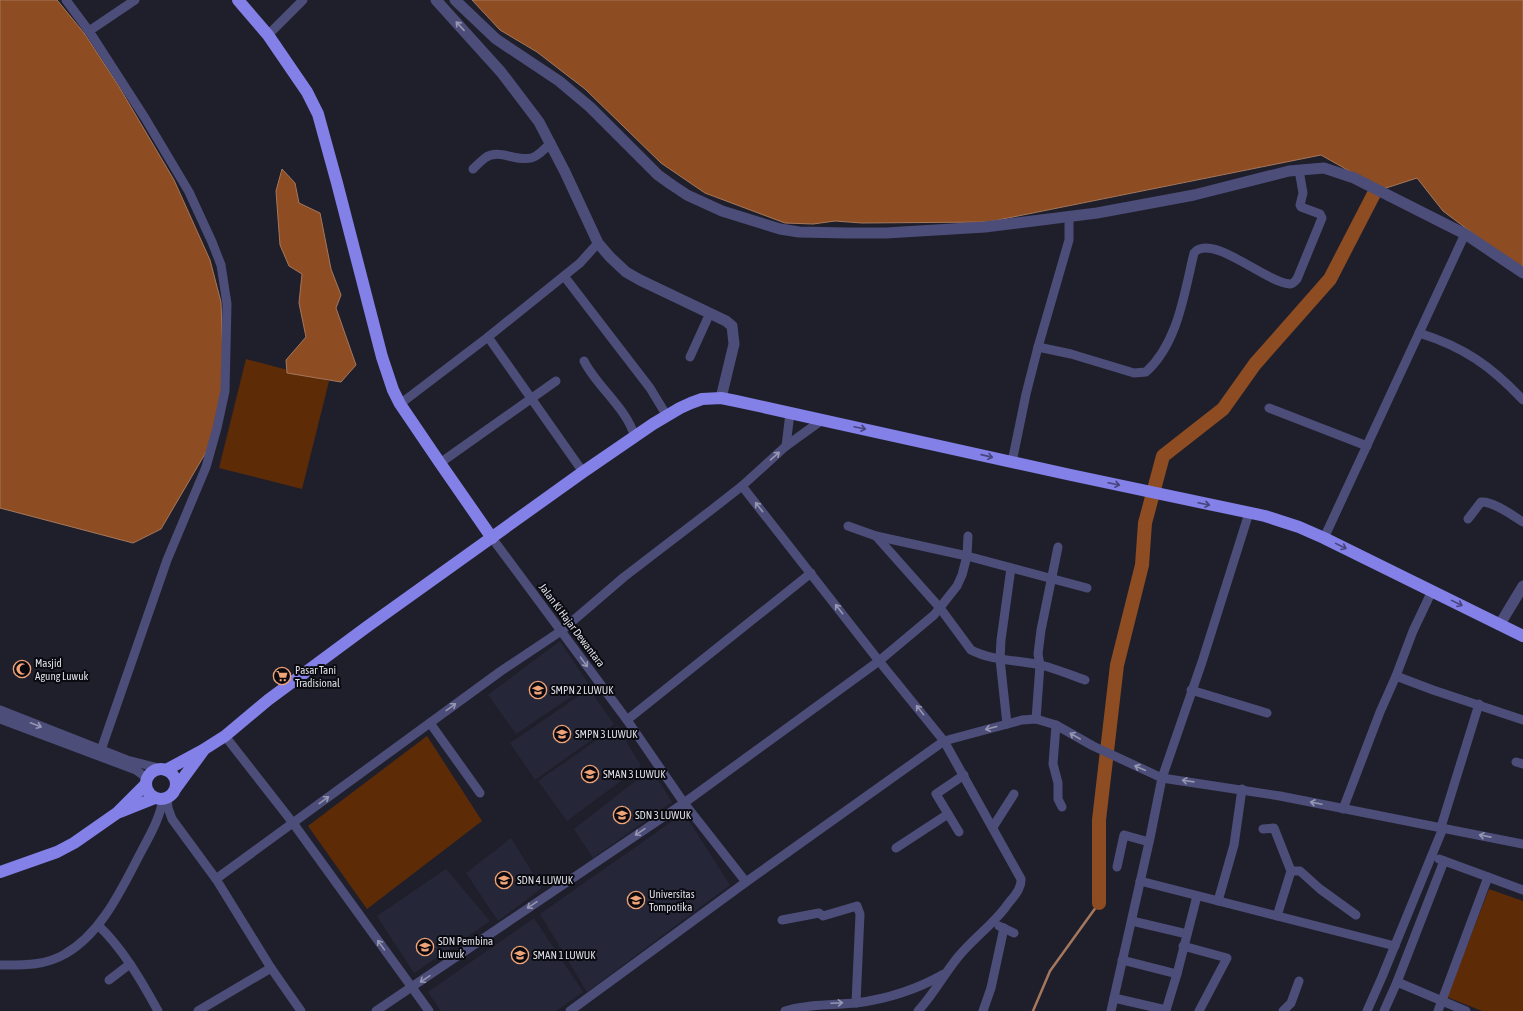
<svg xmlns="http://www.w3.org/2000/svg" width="1523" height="1011" font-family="'Asap Condensed',sans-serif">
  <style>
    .built { fill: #252638 }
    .green { fill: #5e2b07 }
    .water { fill: #8d4c22; stroke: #a5785d }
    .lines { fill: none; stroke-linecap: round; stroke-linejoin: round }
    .stream { stroke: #a5785d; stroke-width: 2.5 }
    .river { stroke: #8d4c22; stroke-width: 14 }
    .minor { stroke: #4d4d7a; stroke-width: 9 }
    .tertiary { stroke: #4d4d7a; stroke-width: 11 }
    .trunk { stroke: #8380e7; stroke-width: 12 }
    .oneway { stroke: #9596b0 }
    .oneway2 { stroke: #46447b }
    .labels { text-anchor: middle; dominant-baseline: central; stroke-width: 4; stroke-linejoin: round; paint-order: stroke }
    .street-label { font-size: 11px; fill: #dddee6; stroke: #09090f }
    .poi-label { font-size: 11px; fill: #dddee6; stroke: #09090f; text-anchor: start }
  </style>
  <rect width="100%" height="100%" fill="#1f1f2b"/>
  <!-- built -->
  <g class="built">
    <polygon points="560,641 589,685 516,734 488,695"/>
    <polygon points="589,689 614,724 535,780 510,743"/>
    <polygon points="617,726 641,766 567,821 538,781"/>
    <polygon points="651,769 672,802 593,858 574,829"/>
    <polygon points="684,813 730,885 587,992 540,914"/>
    <polygon points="511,838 542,888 498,921 466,873"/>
    <polygon points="446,869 490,921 414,973 377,916"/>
    <polygon points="534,918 583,992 556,1011 441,1011 428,992"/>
  </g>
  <!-- green -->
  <g class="green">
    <polygon points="246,359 329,381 302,489 219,468"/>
    <polygon points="427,736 482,821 367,909 308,826"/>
    <polygon points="1489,889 1523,901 1523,1011 1482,1011 1447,997"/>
  </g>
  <!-- water -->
  <g class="water">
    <polygon points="0,0 57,0 84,33 118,85 174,180 210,260 221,302 224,387 209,447 161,529 133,543 0,508"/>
    <polygon points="472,0 1523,0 1523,271 1443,211 1417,178 1386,188 1367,181 1321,155 988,222 862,223 835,221 813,224 785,223 705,193 661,163 585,89 537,52 500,30"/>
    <polygon points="282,169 295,183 299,203 320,213 331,269 341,295 336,308 356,365 341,382 287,373 286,360 306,337 299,303 302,274 289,266 280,245 276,191"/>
  </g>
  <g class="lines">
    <!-- stream -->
    <polyline class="stream" points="1033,1011 1050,971 1099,903"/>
    <!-- river -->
    <polyline class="river" points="1099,903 1099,820 1117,665 1142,565 1145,523 1163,456 1223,409 1255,364 1330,279 1378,186"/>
    <!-- minor -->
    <g class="minor">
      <polyline points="66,0 89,31 145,118 189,192 212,242 221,265 227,304 225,391 217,428 206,467 167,560 101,750"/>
      <polyline points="89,31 135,0"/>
      <polyline points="268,35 303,0"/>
      <path d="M473,169C477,165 481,161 485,158C498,148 516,162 531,158C538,157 545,148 551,143"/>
      <polyline points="564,276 650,388 667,416"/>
      <path d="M1419,333C1464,347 1491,366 1523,400"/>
      <polyline points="488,337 583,472"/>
      <polyline points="1038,347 1069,240 1069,217"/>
      <polyline points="690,357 710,313"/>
      <path d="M584,361C597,387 626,407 635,437"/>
      <polyline points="400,404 488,337 580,263 598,243"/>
      <polyline points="1269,408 1367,446"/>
      <polyline points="786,446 790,413"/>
      <path d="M1012,462L1026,394L1038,347L1071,354L1134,373L1146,372C1178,343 1184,294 1194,253C1211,232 1268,284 1290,284C1293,284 1295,281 1297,279L1322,218L1320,214L1301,207L1300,205L1303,193L1299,170"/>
      <polyline points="440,463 556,381"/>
      <path d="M742,486L879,661L944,741L1021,879C1022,890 1011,899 1005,908C991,926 973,939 958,957C944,974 934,994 918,1011"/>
      <path d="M1468,519L1481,502C1493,501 1512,515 1523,522"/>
      <path d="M848,526L876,536L940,608L971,650C992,661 1018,660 1041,665C1056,669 1071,675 1085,680"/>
      <polyline points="876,536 967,556 1087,588"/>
      <polyline points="492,538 627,720 684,803 746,882"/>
      <polyline points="1324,538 1465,234"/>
      <polyline points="1396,676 1433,690 1523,720"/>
      <polyline points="1191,690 1267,713"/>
      <polyline points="0,710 127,760 162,769"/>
      <polyline points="0,719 136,770 144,776 147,781"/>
      <polyline points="1036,719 1040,665 1038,654 1041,630 1058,547"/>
      <polyline points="627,720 811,573"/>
      <polyline points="430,723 480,793"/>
      <polyline points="1007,724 1000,659 1001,640 1011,568"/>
      <polyline points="1056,725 1053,764 1058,783 1058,799 1062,807"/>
      <polyline points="225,736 293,823 429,1011"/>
      <polyline points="1516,762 1523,764"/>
      <polyline points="167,798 168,808 172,819 216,879 271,968 301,1011"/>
      <polyline points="1343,809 1380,712 1396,676 1413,631 1432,591"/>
      <polyline points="993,827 1014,794"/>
      <polyline points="1441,827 1479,704"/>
      <polyline points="1263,829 1274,828 1291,871 1277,916"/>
      <polyline points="959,832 936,794 964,775"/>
      <polyline points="896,848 948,814"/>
      <polyline points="1439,859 1488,877"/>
      <polyline points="1117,867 1124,835 1149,842"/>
      <polyline points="1291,871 1300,871 1320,889 1356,915"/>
      <polyline points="216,879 501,671 561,631 624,577 710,511 742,486 786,446 822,420"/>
      <polyline points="1140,881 1395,946"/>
      <polyline points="1218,901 1234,845 1242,789"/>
      <polyline points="782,920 819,913 823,916 857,906 860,914 856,1003"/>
      <polyline points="1132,921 1187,934"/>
      <path d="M98,925C123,949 141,980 158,1011"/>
      <polyline points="999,926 1014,933"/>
      <polyline points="1183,946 1227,958 1199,1011"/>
      <polyline points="1122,960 1177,974"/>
      <path d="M0,965C22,965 45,966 65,954C102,933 122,888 141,852C150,835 160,818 163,799"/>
      <polyline points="109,980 130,964"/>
      <polyline points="1397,982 1444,861"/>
      <polyline points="1114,998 1166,1010 1166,1011"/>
      <polyline points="1166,1010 1177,974 1197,896"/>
      <polyline points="198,1011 271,968"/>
      <polyline points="376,1011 684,803 879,661 934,615 957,586 962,575 967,556 968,536"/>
      <polyline points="570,1011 746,882 944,741 1022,720 1036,719 1056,725 1093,746 1162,778 1280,796 1523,844"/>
      <path d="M785,1011C809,1004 832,1005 856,1003C887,999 916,990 944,974"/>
      <polyline points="983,1011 991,988 1004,928"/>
      <polyline points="1111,1011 1150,838 1162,778 1202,662 1249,513"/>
      <polyline points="1283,1011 1291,1003 1299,981"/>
      <polyline points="1367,1011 1382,977 1443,828"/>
      <polyline points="1384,1011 1397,982 1466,1011"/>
      <polyline points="1438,1011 1488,877 1523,890"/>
    </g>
    <!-- tertiary -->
    <g class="tertiary">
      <polyline points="436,0 501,72 539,122 565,172 598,243 610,257 626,272 640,280 726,321 732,326 734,344 721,398"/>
      <polyline points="455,0 496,39 559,81 590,107 658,175 672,185 687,195 722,211 780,229 799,232 847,233 886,233 985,227 1097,213 1151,203 1194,195 1289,171 1324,168 1354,178 1465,234 1523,273"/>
      <polyline points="1500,624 1523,586"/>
    </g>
    <!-- trunk -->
    <g class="trunk">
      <polyline points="238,0 268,35 307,92 318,114 337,183 382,357 393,390 400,404 440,463 492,538"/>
      <circle cx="161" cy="784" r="15"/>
      <polyline points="166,770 203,750 225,736 268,700 368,626 583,472 653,424 680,408 691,403 702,399 721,398 736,401 1071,475 1265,516 1299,527 1324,538 1523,636"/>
      <polyline points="176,788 203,751"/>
      <polyline points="120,812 155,798"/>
      <polyline points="0,872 57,852 74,843 117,813 146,784"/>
    </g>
  </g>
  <!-- one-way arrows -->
  <defs><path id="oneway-shaft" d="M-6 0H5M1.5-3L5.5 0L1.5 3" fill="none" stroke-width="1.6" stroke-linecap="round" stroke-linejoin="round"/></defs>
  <g class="oneway">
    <use href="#oneway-shaft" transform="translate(460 26) rotate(-133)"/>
    <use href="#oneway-shaft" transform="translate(775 456) rotate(-41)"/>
    <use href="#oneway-shaft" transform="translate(759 507) rotate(-128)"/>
    <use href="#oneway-shaft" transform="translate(839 609) rotate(-128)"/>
    <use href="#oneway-shaft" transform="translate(584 662) rotate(54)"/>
    <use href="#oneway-shaft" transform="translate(451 707) rotate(-36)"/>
    <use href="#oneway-shaft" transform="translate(920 710) rotate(-128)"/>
    <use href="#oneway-shaft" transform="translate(36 725) rotate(21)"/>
    <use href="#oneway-shaft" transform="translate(991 728) rotate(165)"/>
    <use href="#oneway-shaft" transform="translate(1075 736) rotate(-150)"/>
    <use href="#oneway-shaft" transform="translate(1140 768) rotate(-156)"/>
    <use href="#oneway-shaft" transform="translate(1188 781) rotate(-172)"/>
    <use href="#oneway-shaft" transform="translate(324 800) rotate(-36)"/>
    <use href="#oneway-shaft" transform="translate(1316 803) rotate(-168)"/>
    <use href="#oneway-shaft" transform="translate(640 832) rotate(146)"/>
    <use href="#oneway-shaft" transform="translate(1485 836) rotate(-169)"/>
    <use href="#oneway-shaft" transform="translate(532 905) rotate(146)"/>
    <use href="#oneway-shaft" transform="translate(381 945) rotate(-126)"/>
    <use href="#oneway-shaft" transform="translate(425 979) rotate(146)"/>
    <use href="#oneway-shaft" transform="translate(837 1003) rotate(-3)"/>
  </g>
  <g class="oneway2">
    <use href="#oneway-shaft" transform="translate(860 428) rotate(12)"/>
    <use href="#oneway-shaft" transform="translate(987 456) rotate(13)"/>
    <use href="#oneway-shaft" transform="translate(1114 484) rotate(12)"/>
    <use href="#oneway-shaft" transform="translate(1204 504) rotate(12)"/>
    <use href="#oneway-shaft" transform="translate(1341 546) rotate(26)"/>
    <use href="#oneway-shaft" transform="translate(1457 603) rotate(26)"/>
  </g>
  <!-- icons -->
  <defs>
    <symbol id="mosque-ring" viewBox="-11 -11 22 22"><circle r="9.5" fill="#09090f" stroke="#efa377" stroke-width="1.5"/><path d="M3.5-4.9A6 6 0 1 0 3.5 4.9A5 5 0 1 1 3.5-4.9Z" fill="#efa377"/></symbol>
    <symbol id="supermarket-ring" viewBox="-11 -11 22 22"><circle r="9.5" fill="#09090f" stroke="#efa377" stroke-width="1.5"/><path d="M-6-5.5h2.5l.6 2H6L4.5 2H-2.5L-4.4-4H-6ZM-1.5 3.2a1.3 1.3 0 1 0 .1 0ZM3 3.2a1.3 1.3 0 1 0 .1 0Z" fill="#efa377"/></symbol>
    <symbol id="school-ring" viewBox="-11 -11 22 22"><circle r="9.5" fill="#09090f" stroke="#efa377" stroke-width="1.5"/><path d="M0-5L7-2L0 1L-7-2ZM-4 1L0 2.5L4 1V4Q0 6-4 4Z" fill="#efa377"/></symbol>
  </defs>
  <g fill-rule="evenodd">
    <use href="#mosque-ring" x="12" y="659" width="20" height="20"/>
    <use href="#supermarket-ring" x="272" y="666" width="20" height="20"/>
    <use href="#school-ring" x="528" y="680" width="20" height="20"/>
    <use href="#school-ring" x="552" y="724" width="20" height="20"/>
    <use href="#school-ring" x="580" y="764" width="20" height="20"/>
    <use href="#school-ring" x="612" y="805" width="20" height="20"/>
    <use href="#school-ring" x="494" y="870" width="20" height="20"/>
    <use href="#school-ring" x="626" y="890" width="20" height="20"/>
    <use href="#school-ring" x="415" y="937" width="20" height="20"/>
    <use href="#school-ring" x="510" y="945" width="20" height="20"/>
  </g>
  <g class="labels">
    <!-- street labels -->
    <g class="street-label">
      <text transform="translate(572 625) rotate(53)">Jalan Ki Hajar Dewantara</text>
    </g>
    <!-- poi labels -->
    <g class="poi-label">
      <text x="35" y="663">Masjid<tspan x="35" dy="13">Agung Luwuk</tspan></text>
      <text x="295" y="670">Pasar Tani<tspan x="295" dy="13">Tradisional</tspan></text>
      <text x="551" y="690">SMPN 2 LUWUK</text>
      <text x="575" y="734">SMPN 3 LUWUK</text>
      <text x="603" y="774">SMAN 3 LUWUK</text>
      <text x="635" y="815">SDN 3 LUWUK</text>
      <text x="517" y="880">SDN 4 LUWUK</text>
      <text x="649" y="894">Universitas<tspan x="649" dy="13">Tompotika</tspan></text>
      <text x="438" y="941">SDN Pembina<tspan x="438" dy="13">Luwuk</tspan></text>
      <text x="533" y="955">SMAN 1 LUWUK</text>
    </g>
  </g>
</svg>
